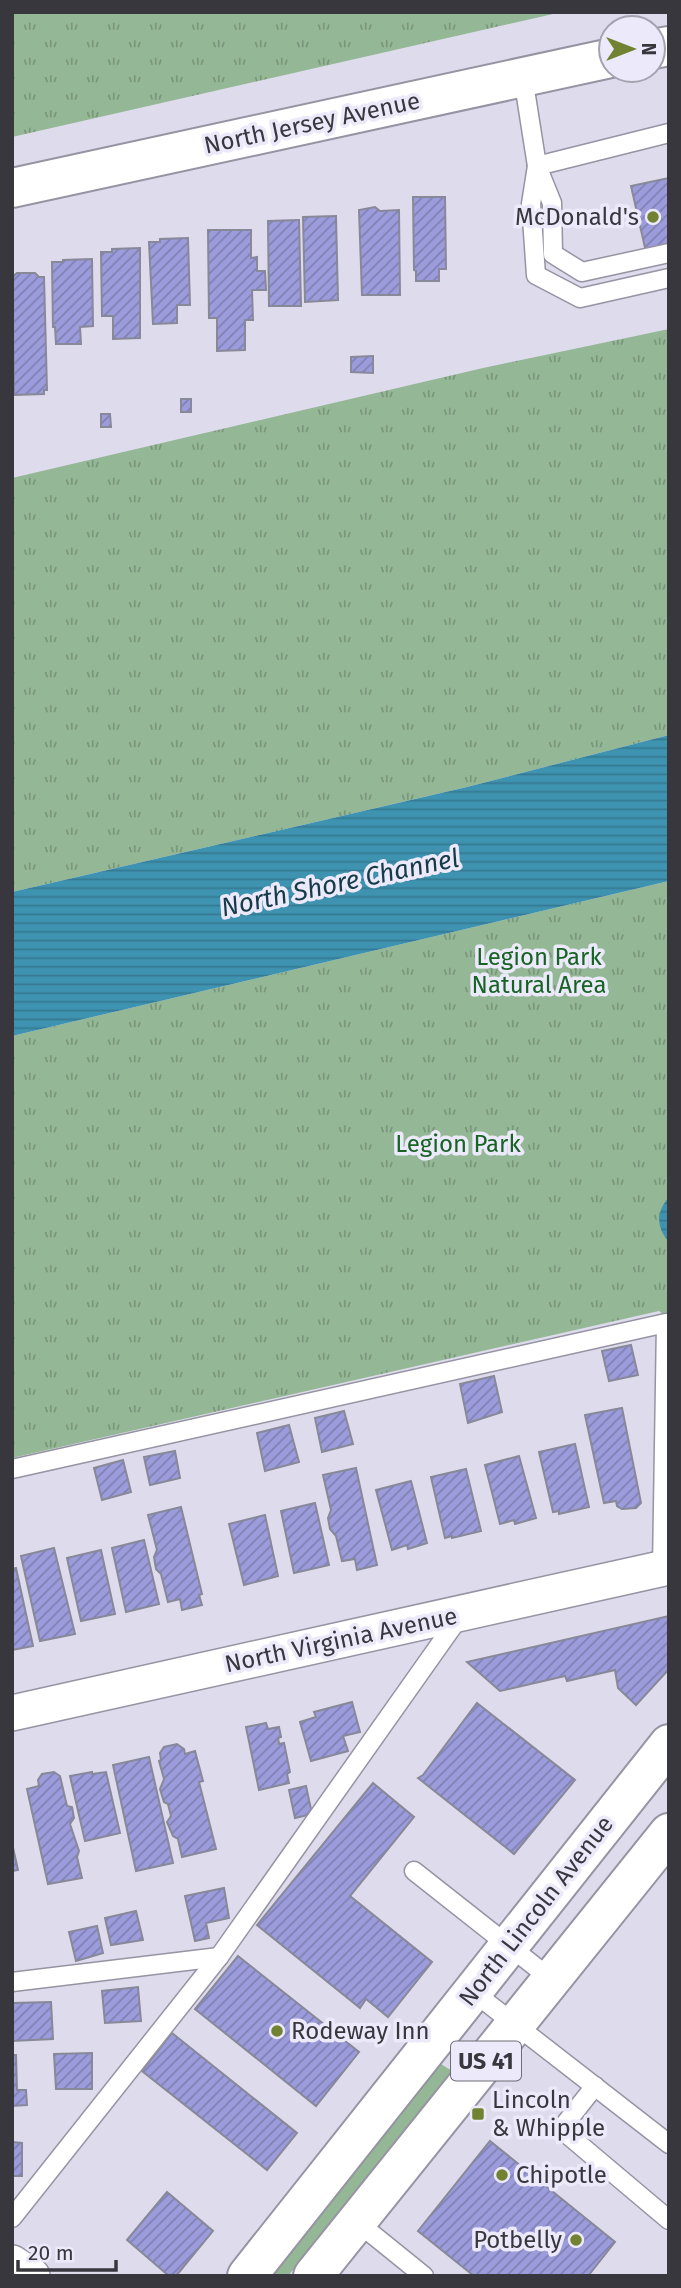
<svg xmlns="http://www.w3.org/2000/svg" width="681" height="2288" font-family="'Fira Sans',sans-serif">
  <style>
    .green { fill: #94b895 }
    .park { fill: url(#park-tufts) }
    .water { fill: url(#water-rules) }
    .building { fill: url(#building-hatch); stroke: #878898; stroke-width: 2 }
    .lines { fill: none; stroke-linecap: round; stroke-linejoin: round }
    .service-casing { stroke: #9693a3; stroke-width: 21 }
    .minor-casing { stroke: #9693a3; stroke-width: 38 }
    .secondary-casing { stroke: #9693a3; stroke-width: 42 }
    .primary-casing { stroke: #9693a3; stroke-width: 42 }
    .service { stroke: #fff; stroke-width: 18 }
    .minor { stroke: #fff; stroke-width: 35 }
    .secondary { stroke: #fff; stroke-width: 38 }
    .primary { stroke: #fff; stroke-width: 38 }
    .poi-dot { fill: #718232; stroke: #ebe9fa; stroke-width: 2.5 }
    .labels { text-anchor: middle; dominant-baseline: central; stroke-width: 7; stroke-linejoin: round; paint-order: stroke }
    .shield { fill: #ebe9fa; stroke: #6e6c76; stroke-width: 2 }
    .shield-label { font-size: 23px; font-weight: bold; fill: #38373e }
    .street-label { font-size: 24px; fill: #38373e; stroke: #ebe9fa }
    .poi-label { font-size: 24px; fill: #38373e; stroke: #ebe9fa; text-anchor: start }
    .park-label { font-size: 24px; fill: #166323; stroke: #ebe9fa }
    .water-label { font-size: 26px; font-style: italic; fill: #153b49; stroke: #ebe9fa }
  </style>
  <defs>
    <pattern id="park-tufts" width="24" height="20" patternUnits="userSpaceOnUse" patternTransform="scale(1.75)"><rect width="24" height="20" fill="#94b895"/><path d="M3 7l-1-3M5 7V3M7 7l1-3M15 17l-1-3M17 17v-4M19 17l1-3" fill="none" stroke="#7a967b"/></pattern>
    <pattern id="water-rules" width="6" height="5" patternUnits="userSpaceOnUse" patternTransform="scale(1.75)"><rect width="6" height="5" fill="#3e93b1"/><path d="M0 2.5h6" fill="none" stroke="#357991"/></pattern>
    <pattern id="building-hatch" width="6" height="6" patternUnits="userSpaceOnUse" patternTransform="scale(1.75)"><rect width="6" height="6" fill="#9c9cdc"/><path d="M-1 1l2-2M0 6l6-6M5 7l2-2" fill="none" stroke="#8080b4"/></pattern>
  </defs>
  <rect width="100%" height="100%" fill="#dedbed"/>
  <!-- green -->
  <polygon class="green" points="441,2064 452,2071 288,2276 271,2276"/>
  <!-- park -->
  <g class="park">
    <polygon points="12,12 562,12 12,137"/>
    <polygon points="669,329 669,735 467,787 12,892 12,478 483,368"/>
    <polygon points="669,881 669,1319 659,1311 12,1458 12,1036"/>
  </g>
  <!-- water -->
  <g class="water">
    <polygon points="669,735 669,881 12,1036 12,892 467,787"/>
    <path d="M669,1197V1242C656,1228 656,1211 669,1197Z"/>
  </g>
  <!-- building -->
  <g class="building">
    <polygon points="669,178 669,247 646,252 631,186"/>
    <polygon points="413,197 445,197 446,269 439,269 439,281 416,281 416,271 414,270"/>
    <polygon points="375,207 380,211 399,210 400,295 362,295 359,210"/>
    <polygon points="336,216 338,300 305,302 303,217"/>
    <polygon points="299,220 301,306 269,306 268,221"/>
    <polygon points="208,230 251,230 251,258 257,257 257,271 265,271 266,290 252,290 253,320 245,320 245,350 217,351 217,318 209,318"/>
    <polygon points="188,238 190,305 177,305 177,323 153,324 149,242 160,242 160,239"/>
    <polygon points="140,248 140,338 113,339 113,316 102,316 101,252 112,252 112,249"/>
    <polygon points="92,259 93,326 80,327 81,344 56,344 55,327 53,327 52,262 63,262 63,260"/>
    <polygon points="17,273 35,273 39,277 44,277 47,390 44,390 44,394 14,395 12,277"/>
    <polygon points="373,356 373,373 351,372 351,357"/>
    <rect x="181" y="399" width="10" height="13"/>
    <polygon points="101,414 110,414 111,427 101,427"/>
    <polygon points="631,1345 638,1375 609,1381 602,1351"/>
    <polygon points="494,1376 502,1412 468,1423 460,1384"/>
    <polygon points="622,1408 641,1503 636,1508 622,1509 617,1506 616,1501 604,1503 585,1415"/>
    <polygon points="344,1411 353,1444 322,1452 315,1418"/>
    <polygon points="289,1425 299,1462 265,1471 257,1433"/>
    <polygon points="575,1444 589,1507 559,1514 559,1511 553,1512 539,1452"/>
    <polygon points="175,1451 180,1478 150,1485 144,1457"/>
    <polygon points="519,1456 536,1518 515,1524 514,1520 500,1524 485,1465"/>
    <polygon points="123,1460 131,1492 102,1500 94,1468"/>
    <polygon points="356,1468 377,1565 357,1570 355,1559 342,1561 336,1536 330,1529 328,1518 331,1510 323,1475"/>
    <polygon points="466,1469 481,1531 452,1538 452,1536 445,1538 431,1477"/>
    <polygon points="411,1481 427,1543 408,1549 407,1545 392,1550 376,1490"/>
    <polygon points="315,1503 329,1565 294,1573 281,1511"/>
    <polygon points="181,1507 202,1594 199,1595 202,1605 182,1610 180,1599 168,1602 161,1574 156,1569 154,1557 157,1550 148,1515"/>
    <polygon points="265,1515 278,1576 244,1585 229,1524"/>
    <polygon points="144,1540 159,1604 126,1612 112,1548"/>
    <polygon points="54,1548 75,1634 40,1641 21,1556"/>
    <polygon points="101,1550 115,1614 81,1621 67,1558"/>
    <polygon points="16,1568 33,1646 12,1650 12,1569"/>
    <polygon points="669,1616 669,1669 636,1705 618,1688 615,1670 567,1681 565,1676 500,1691 467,1662"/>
    <polygon points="352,1702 360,1732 343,1736 348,1751 311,1761 300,1722 316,1717 314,1712"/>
    <polygon points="477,1703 575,1780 514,1854 418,1778 423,1775"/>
    <polygon points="266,1723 268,1729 279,1727 281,1737 278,1738 279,1744 284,1743 290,1772 287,1774 289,1783 259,1790 246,1727"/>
    <polygon points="177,1744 184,1749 185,1754 195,1751 203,1781 199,1782 216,1849 182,1857 178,1839 173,1836 167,1822 171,1816 168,1804 164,1802 160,1789 164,1779 159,1761 161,1760 160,1753 164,1747"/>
    <polygon points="149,1757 173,1863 136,1871 113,1765"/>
    <polygon points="54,1772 60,1776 67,1806 72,1807 74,1818 70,1824 79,1851 77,1857 82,1878 48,1884 27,1789 39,1786 38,1780 42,1774"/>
    <polygon points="92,1772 92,1774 106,1772 120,1833 85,1841 70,1776"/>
    <polygon points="373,1783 414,1817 350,1896 432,1962 388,2017 366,1999 360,2008 257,1925"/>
    <polygon points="306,1786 312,1814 295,1818 289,1790"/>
    <polygon points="12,1843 18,1870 12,1871"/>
    <polygon points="224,1888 229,1918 206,1923 209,1938 195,1941 185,1896"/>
    <polygon points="136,1911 143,1940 111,1945 105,1918"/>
    <polygon points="97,1926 103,1953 76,1961 69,1932"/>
    <polygon points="238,1956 359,2052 316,2106 195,2009"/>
    <polygon points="138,1987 141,2021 105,2023 102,1991"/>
    <polygon points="51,2002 53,2039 12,2041 12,2003"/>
    <polygon points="172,2033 297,2133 267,2170 142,2071"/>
    <polygon points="92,2053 92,2089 56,2089 54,2054"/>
    <polygon points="12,2055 16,2055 17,2090 26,2090 27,2105 12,2106"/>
    <polygon points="490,2141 615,2242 588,2276 474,2276 418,2231"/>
    <polygon points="12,2142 22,2143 22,2176 12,2176"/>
    <polygon points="167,2192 213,2231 176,2276 169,2276 127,2240"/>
  </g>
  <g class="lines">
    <defs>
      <g id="service">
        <polyline points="523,77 537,166 552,203 553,254 582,272 669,253"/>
        <polyline points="537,166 531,204 536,275 580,298 669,278"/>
        <polyline points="537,166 669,133"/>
        <polyline points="12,1469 666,1323 662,1569"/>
        <polyline points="414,1871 551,1979"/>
        <polyline points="12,1982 219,1957"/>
        <polyline points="472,1991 669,2144"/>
        <polyline points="595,2086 561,2129 669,2220"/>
        <polyline points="12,2218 219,1957 460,1616"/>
        <polyline points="356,2221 424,2276"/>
      </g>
      <g id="minor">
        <polyline points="12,1713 669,1567"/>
        <polyline points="12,2263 32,2276"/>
      </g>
      <g id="secondary">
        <polyline points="653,49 669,46"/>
        <polyline points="12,188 611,58"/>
      </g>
      <g id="primary">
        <polyline points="247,2276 669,1744"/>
        <polyline points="313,2276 669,1833"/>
      </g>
    </defs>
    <!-- service casing -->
    <use href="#service" class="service-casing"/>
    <!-- minor casing -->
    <use href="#minor" class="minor-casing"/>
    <!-- secondary casing -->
    <use href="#secondary" class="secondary-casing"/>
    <!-- primary casing -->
    <use href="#primary" class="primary-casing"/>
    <!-- service -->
    <use href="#service" class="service"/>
    <!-- minor -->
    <use href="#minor" class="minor"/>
    <!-- secondary -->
    <use href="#secondary" class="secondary"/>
    <!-- primary -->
    <use href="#primary" class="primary"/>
  </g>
  <!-- markers -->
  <g class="poi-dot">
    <circle cx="653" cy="217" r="7"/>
    <circle cx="277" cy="2031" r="7"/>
    <rect x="471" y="2107" width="14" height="14" rx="3.5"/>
    <circle cx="502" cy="2175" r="7"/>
    <circle cx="576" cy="2240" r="7"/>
  </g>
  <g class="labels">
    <!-- shield labels -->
    <rect class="shield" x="451" y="2041.5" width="70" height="39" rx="5"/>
    <g class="shield-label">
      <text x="486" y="2061">US 41</text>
    </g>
    <!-- street labels -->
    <g class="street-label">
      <text transform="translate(312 123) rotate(-12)">North Jersey Avenue</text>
      <text transform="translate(341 1640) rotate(-12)">North Virginia Avenue</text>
      <text transform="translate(536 1911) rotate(-52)">North Lincoln Avenue</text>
    </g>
    <!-- poi labels -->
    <g class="poi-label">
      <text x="639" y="217" text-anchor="end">McDonald's</text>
      <text x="291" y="2031">Rodeway Inn</text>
      <text x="492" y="2100">Lincoln<tspan x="492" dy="28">&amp; Whipple</tspan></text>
      <text x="516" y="2175">Chipotle</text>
      <text x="562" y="2240" text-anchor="end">Potbelly</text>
    </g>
    <!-- park labels -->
    <g class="park-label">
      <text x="539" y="957">Legion Park<tspan x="539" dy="28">Natural Area</tspan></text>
      <text x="458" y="1144">Legion Park</text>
    </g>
    <!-- water labels -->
    <g class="water-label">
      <text transform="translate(340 883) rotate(-12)">North Shore Channel</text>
    </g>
  </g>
  <!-- border -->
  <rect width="681" height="2288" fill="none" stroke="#38373e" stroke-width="28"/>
  <!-- north arrow -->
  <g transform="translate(632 49) rotate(90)"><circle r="33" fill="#ebe9fa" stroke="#a3a2af" stroke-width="2"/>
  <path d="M0-5L12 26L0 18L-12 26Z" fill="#718232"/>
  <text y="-10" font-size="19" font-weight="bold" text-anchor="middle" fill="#38373e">N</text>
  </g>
  <!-- scale -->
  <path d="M18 2260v10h98v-10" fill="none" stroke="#38373e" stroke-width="3.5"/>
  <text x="28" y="2260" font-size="21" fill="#38373e" stroke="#ebe9fa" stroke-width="5" paint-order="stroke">20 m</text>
</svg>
